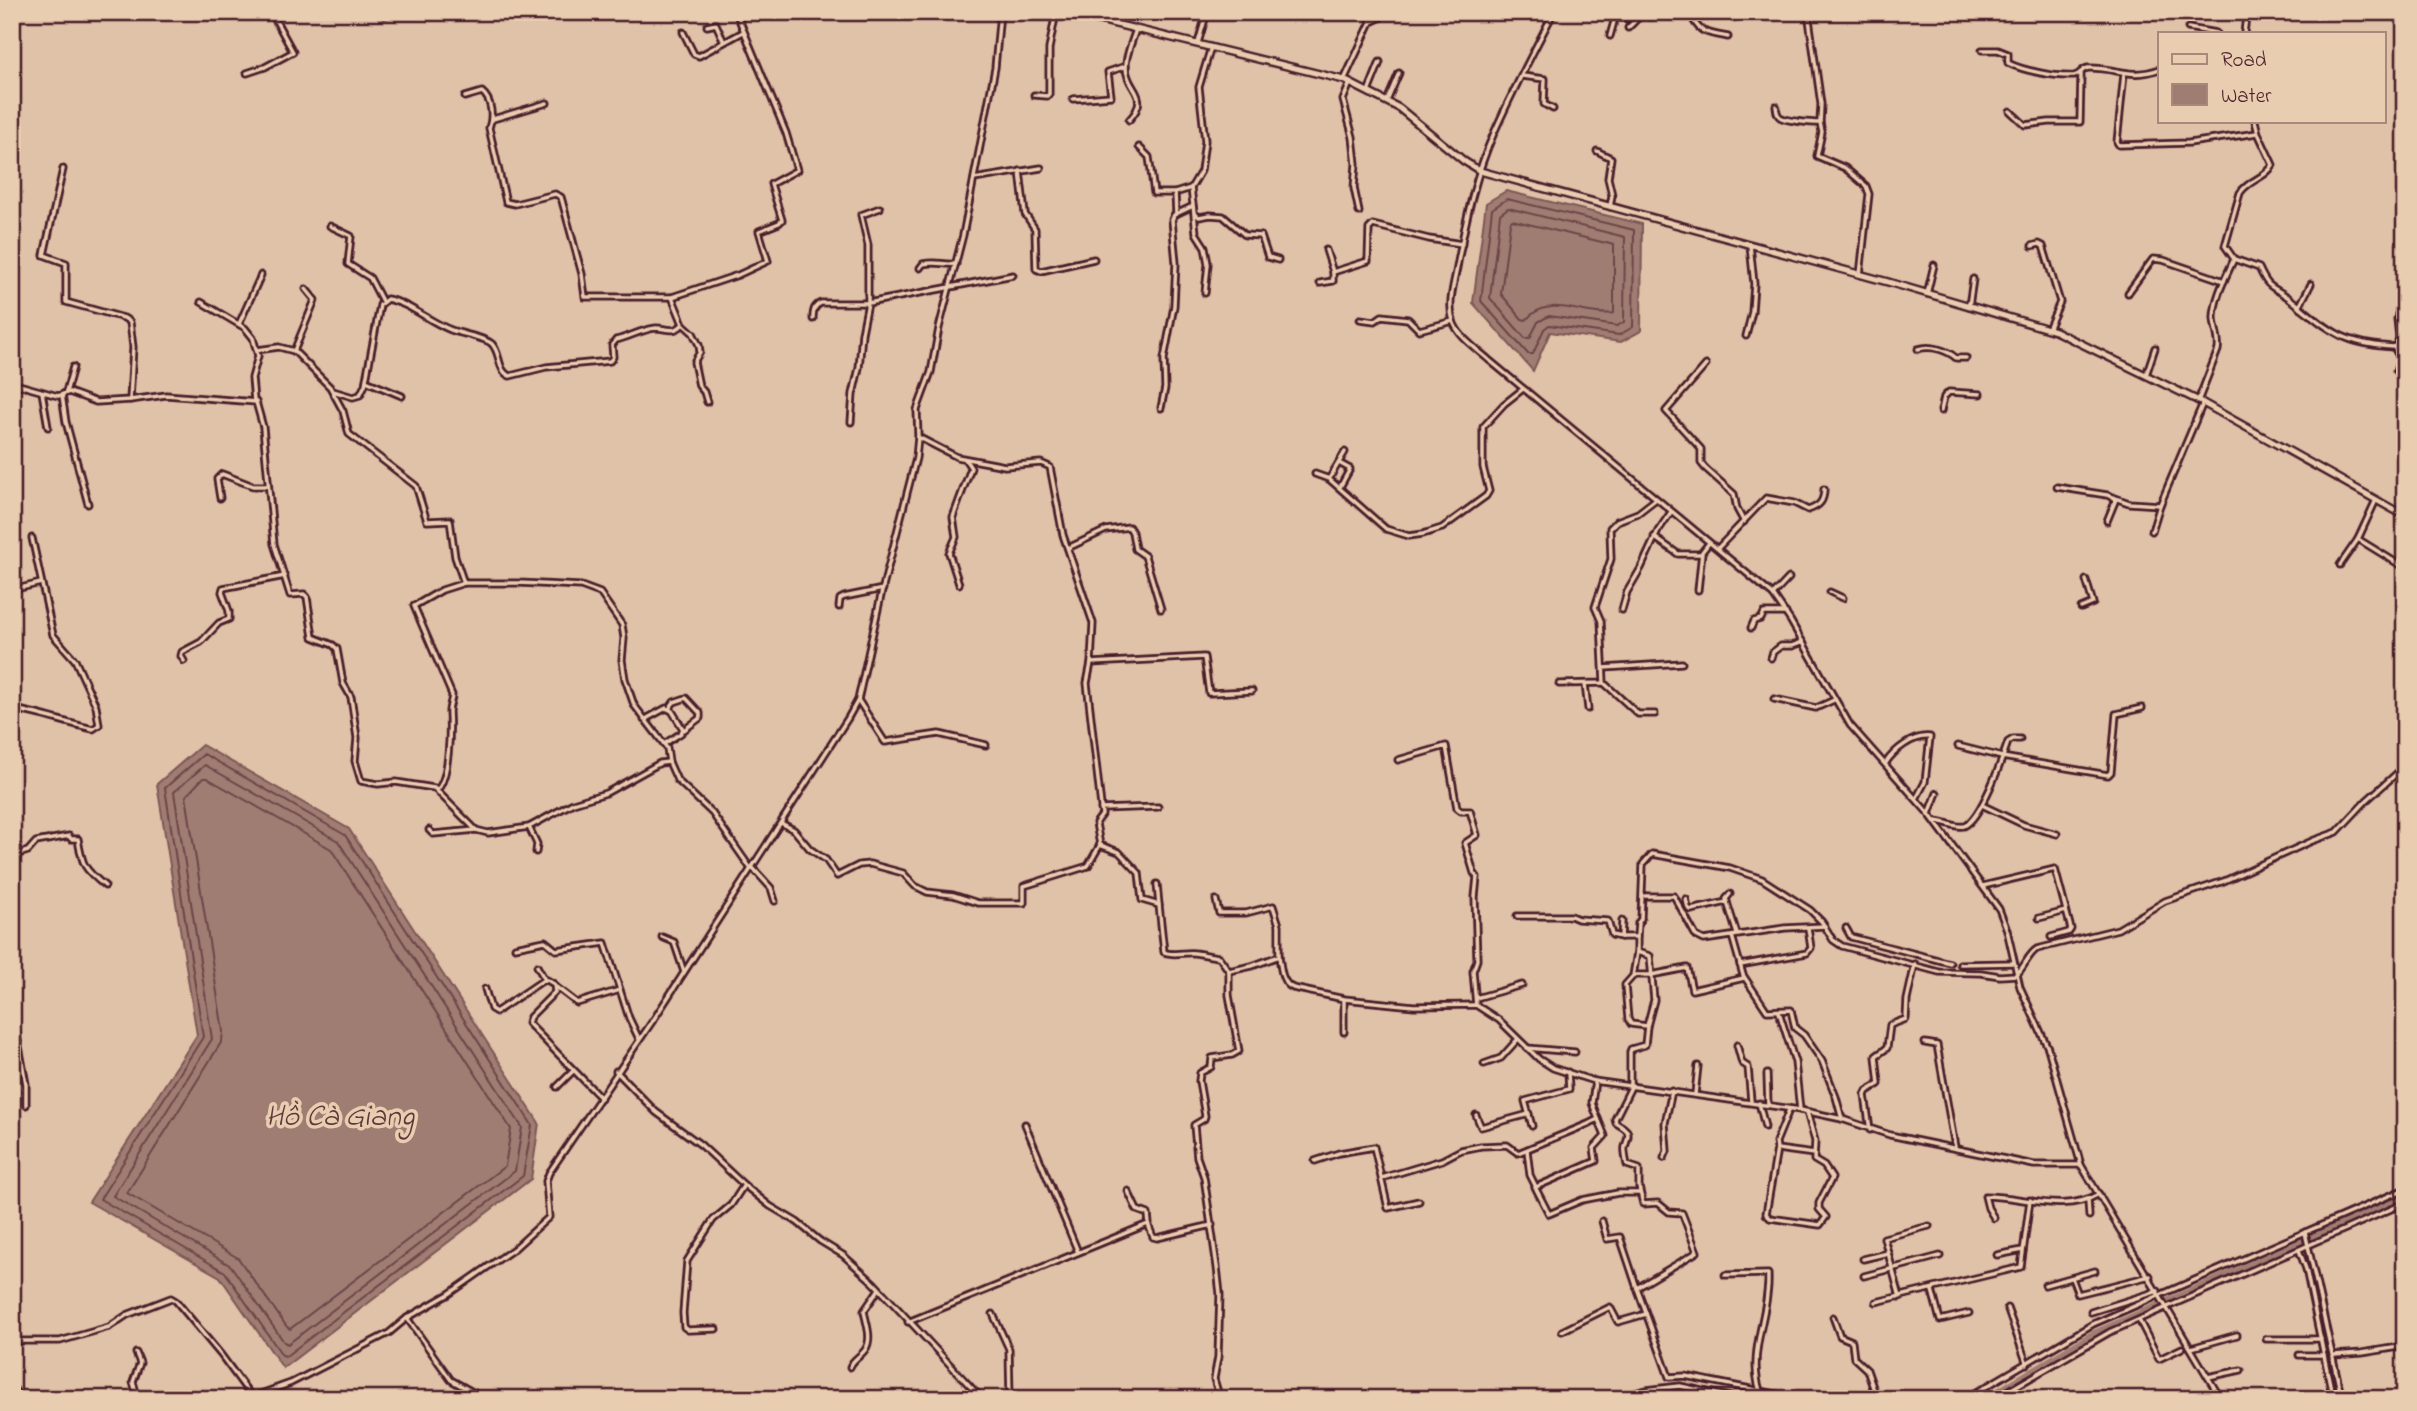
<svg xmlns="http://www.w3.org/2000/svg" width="2417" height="1411" font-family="'Indie Flower',sans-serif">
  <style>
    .water { fill: #a07d73; stroke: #7e5756; stroke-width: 2 }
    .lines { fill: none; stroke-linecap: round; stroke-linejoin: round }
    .shore { stroke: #6c4548; stroke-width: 2 }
    .canal { stroke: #a07d73; stroke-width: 5 }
    .minor-casing { stroke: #4a1f2b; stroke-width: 9 }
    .tertiary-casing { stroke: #4a1f2b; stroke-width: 10 }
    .minor { stroke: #e9cdb0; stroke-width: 3.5 }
    .tertiary { stroke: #e9cdb0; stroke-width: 5 }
    .labels { text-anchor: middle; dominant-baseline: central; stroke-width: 7; stroke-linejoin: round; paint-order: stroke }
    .water-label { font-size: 30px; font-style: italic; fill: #60363d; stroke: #e9cdb0 }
  </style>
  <rect width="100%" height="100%" fill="#dfc2a8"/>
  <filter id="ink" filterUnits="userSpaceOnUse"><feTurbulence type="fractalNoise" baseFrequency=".0143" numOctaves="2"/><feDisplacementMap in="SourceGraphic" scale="14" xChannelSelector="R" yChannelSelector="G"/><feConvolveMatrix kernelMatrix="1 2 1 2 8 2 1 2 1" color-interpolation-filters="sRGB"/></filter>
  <g filter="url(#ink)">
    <!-- water -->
    <g class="water">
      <polygon points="1506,191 1642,224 1641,331 1621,342 1550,332 1533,371 1473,303 1486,203"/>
      <polygon points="202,745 349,829 539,1123 531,1179 283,1368 220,1277 89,1202 197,1035 157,784"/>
    </g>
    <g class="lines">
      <!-- shore -->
      <g class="shore">
        <polygon points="1507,199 1634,230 1633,327 1619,335 1549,325 1544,329 1533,354 1528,354 1481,301 1492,209"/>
        <polygon points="1508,208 1625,237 1624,322 1617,326 1549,316 1538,322 1530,338 1525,338 1490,298 1500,214"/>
        <path d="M1512,220L1614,245V313C1584,318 1550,292 1526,320L1522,319L1501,294L1510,223Z"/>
        <polygon points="204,754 345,835 532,1125 523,1176 286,1356 282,1355 225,1272 100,1199 203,1037 165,788"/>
        <polygon points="205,765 338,841 522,1127 515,1171 288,1344 284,1342 231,1266 113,1196 212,1039 174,792"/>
        <polygon points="203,778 207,778 331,849 511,1129 505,1166 290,1329 287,1327 238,1258 127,1193 222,1041 223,1031 186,796"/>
      </g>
      <!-- canal -->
      <polyline class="canal" points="1984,1399 2095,1332 2405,1196"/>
      <defs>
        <g id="minor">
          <polyline points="631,12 655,12"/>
          <path d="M1554,12C1533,52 1512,92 1494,133C1476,173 1466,219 1458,262C1455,281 1447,302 1453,321C1458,337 1477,349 1489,360L1773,595L1790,620L1850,725L1929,814L1999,909L2007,930L2020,987L2048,1048L2081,1165L2221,1399"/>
          <path d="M1689,12C1700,35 1705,32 1728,37"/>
          <polyline points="1808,12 1821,104 1820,123 1822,132 1817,156 1845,168 1866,186 1869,194 1860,275"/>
          <polyline points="1644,13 1650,17 1667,12"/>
          <polyline points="384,15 397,12"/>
          <polyline points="1371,22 1380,18 1384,12"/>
          <polyline points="707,26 716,24 724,42"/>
          <polyline points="1628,28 1635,21"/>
          <polyline points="2188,28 2216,33"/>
          <polyline points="683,32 694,54 699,56 743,32"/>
          <polyline points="2244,33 2246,17 2244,12"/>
          <polyline points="1610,36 1615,18 1637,19 1643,14"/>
          <polyline points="1198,43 1207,12"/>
          <polyline points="1211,47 1199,87 1205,141 1201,171 1191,188 1194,213 1199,217 1210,215 1223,216 1245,235 1261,236 1268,257 1278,260"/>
          <path d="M1982,50H1998L2008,54V63C2024,71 2056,77 2074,76C2081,75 2081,69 2088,68C2117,67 2128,80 2160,69"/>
          <polyline points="247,73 265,67 293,52 271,12"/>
          <polyline points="2124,74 2117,142 2119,145 2189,143 2257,133"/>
          <polyline points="1522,76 1545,79 1544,104 1553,109"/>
          <polyline points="1344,80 1371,22 1368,12"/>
          <polyline points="1350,83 1343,100 1353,137 1356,164 1354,188 1359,212"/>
          <polyline points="1368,92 1380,62"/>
          <polyline points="1034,95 1047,96 1049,94 1049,49 1056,12"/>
          <path d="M465,97L482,92C492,100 493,117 489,128L506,202L515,204L555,194L561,197L582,274L585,297H672L738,275L768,261L759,231L779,223L782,220L771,184L797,170L786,133L736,12"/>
          <polyline points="1073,99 1111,96 1108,72 1126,66"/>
          <polyline points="1387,101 1399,73"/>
          <path d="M1776,106C1777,111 1776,114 1780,117C1786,121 1812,123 1820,123"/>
          <polyline points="2010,111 2025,125 2049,122 2080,122 2081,74"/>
          <polyline points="493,119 547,103"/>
          <path d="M1129,120C1152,95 1127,91 1126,68C1125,55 1133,40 1136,29"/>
          <polyline points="1139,147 1149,157 1154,193 1175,193 1191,188"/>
          <polyline points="1597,151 1611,158 1608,178 1612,195 1610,207"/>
          <polyline points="63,169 44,255 66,263 66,302 124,318 130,322 133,347 130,400"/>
          <polyline points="1020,171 1025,214 1035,229 1036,269 1041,271 1094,259"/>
          <polyline points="974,179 1041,168"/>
          <polyline points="1175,193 1176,214"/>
          <polyline points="1194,214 1196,233 1205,247 1208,264 1205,293"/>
          <polyline points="330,226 351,236 348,264 370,278 382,301"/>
          <polyline points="2032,246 2039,244 2043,246 2060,302 2048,329"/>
          <polyline points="1326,250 1333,272"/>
          <path d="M2234,259L2259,268C2269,290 2271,285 2289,298C2329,329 2338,343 2392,347L2397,345L2399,337L2397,319L2405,283"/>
          <path d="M920,268L923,264C936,261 943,265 956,264"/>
          <polyline points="1320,283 1333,281 1333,272 1368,261 1369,229 1373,225 1429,239 1462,244"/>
          <polyline points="2128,293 2153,259 2163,260 2224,281"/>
          <polyline points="1927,294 1934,265"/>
          <polyline points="672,297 683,324 693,333 699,345 700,352 694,362 699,386 704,392 707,402"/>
          <polyline points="201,302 245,328 253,338 258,356 252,378 254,401"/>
          <polyline points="1969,306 1973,279"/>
          <polyline points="2299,307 2311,284"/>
          <path d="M813,319C813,311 814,306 821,303H868L1013,275"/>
          <polyline points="1360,319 1375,321 1382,316 1408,319 1419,330 1453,321"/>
          <polyline points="239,324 261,275"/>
          <polyline points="1746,336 1752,312 1754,284 1750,245"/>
          <polyline points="2394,347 2400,358 2396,371"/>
          <path d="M1918,349C1931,345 1947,350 1956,358H1966"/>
          <polyline points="257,350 279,347 294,351 330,387 343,411 349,434 416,486 427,521 450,520 455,557 464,583"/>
          <polyline points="294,351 315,300 306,289"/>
          <polyline points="1706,365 1666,411 1701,449 1701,463 1705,468 1734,494 1737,509 1744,522"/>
          <polyline points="2146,375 2155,348"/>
          <polyline points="366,381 402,396"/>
          <polyline points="12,383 58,396 69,392 96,402 130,400 166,395 256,402 263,427 274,544 290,595 304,594 307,597 313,637 333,645 337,649 343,683 351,697 357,738 355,761 361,781 378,784 396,782 434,788 476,830 488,833 529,827 573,803 606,793 660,763 669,762"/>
          <path d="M333,391L353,397L360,395L365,385L380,305L387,299C409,303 430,322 451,330C461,334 487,338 492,344C501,353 497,371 510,376L546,367L610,361L613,357L612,345L616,340C629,337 643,329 656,328C667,328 674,334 683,324"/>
          <polyline points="42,392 48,427"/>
          <polyline points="66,392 73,367"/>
          <polyline points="62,395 66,422 88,504"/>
          <path d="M2198,401L2218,350C2220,338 2214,328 2214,317C2215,296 2226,277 2234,259L2225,246L2240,193C2248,180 2266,178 2273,165L2258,133L2255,121"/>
          <polyline points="1161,408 1165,388 1164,359 1174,306 1176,263 1172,220 1174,215 1193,206"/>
          <polyline points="1941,411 1944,397 1949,392 1980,394"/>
          <polyline points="851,422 853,394 859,368 862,333 868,303 868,245 861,215 880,208"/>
          <polyline points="1339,463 1350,469 1340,487"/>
          <polyline points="1315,474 1329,479 1386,529 1409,536 1423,534 1442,528 1486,496 1489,491 1483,467 1483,427 1504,404 1523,389"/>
          <polyline points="1329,479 1345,452"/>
          <polyline points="2057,487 2107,495 2129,503 2160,505"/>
          <polyline points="220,498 217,479 222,474 253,486 267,486"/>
          <polyline points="2376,500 2358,539 2405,568"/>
          <polyline points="2107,521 2116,499"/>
          <polyline points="2152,531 2160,505 2203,403"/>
          <polyline points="1654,537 1678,554 1701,554"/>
          <polyline points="1068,548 1106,530 1129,527 1132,532 1135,549 1145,556 1161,609"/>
          <path d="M1718,548L1766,498L1794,503L1808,510C1820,506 1824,501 1824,489"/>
          <polyline points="2340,565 2358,539"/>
          <polyline points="959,584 949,553 956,537 953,517 971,468 965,459"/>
          <polyline points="12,590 41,583"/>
          <polyline points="1698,590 1702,552 1709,543"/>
          <polyline points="1830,592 1843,598"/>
          <polyline points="1773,595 1789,578"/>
          <polyline points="839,607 840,599 844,597 883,589"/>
          <polyline points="2081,608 2093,603 2086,580"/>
          <polyline points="1622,610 1627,592 1641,568 1658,531 1671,512"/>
          <polyline points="1751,628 1754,621 1761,619 1764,613 1786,613"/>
          <polyline points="1771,658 1773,652 1781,646 1792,646 1803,642"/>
          <polyline points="184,661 181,656 182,652 201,642 219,623 229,619 229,611 222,592 223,588 285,576"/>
          <polyline points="1091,663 1204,657 1209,693 1252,691"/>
          <polyline points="1604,668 1682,663"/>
          <polyline points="1604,683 1638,714 1655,714"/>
          <polyline points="1559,684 1604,683 1601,621 1595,607 1611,559 1610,528 1617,521 1638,513 1656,499"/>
          <polyline points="1585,684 1588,709"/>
          <polyline points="1774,699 1816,708 1834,700"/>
          <polyline points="858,700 885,742 939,734 986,745"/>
          <path d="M12,709C40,713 65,723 93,729L99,725L96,706L75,660L53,635L32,538"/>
          <polyline points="669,709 674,702 686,698 700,713 700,718 684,730"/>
          <polyline points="644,720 666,708 672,711 683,729 681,733 664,744"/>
          <polyline points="1958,746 2002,757 2108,775 2111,772 2116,714 2142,708"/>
          <polyline points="1398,760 1446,746 1457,808 1461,811 1470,811 1477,835 1465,843 1474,873 1477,877 1475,897 1477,960 1473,971 1476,1005"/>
          <path d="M1885,764C1894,750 1913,735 1930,737L1925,782L1916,799"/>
          <path d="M437,790C450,778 450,729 449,712C449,706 452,700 452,695L414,606L442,590L464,583H519L581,586L600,593L622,625L624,638L622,660L625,679L634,705L667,748L669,762L677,780L712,813L751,869"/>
          <polyline points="1982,805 2024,825 2057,834"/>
          <polyline points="1101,809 1158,807"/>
          <polyline points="1929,814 1937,793"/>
          <path d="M1936,821C1944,821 1956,828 1964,826C1981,819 2002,760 2008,742L2013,739H2020"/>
          <polyline points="781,823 794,830 810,849 826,860 837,876 859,865 870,864 903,873 915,886 927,892 953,895 978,903 1024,903 1024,886 1088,866 1100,845 1096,823 1102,815 1087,683 1091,663 1093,623 1063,535 1050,467 1041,463 1005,466 957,457 918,437"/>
          <polyline points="529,827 537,844 536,852"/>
          <polyline points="429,830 433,834 476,830"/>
          <path d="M1100,845L1119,852L1139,873L1142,900L1159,905L1164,952C1173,956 1184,952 1194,953C1203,954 1210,956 1219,957L1229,971L1252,966L1279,956C1281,968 1281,983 1293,988L1344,999L1414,1006L1476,1005L1499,1020L1539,1059L1553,1068L1594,1081L1800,1110L1842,1119L1890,1135L2034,1165H2081"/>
          <path d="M12,856L28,851L36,842L69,836L71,839H78C82,865 84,869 105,886"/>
          <polyline points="752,867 771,888 775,901"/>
          <polyline points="1157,884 1159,905"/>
          <polyline points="1983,886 2055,869 2071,929 2069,932 2051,937"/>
          <polyline points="1730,894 1726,899 1737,934"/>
          <polyline points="1645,896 1674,896 1696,936 1704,940 1785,928 1825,926"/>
          <polyline points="1686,899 1688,908 1691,910 1727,902"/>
          <polyline points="1216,900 1219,913 1246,913 1273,906 1279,925 1279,956"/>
          <polyline points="1517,916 1571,916 1578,919 1608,921 1612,935 1621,937"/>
          <polyline points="2039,918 2066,911"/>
          <polyline points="1622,921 1621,937 1637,937 1637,952 1650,956 1654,1000 1647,1026 1645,1045 1631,1049 1630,1052 1630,1084"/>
          <polyline points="1846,928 1851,937 1950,963"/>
          <polyline points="1732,936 1743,975 1767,1011 1791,1010 1795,1028 1804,1035 1822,1061 1836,1097 1842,1119"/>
          <polyline points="662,937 674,942 684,972"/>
          <path d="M1637,937L1638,923L1641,919L1643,864L1652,854L1730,868L1762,879L1810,910L1822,922L1833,940L1842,946L1939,972L1981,973L2000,976L2016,975C2025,967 2028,954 2037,949L2118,929L2165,901L2224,881L2312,841L2337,832L2367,800L2405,766"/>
          <polyline points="515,947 545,941 556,950 605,943 629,1018 639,1039"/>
          <polyline points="1637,952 1633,976 1625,985 1628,1019 1631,1024 1647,1026"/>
          <polyline points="1960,964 2014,963"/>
          <polyline points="1740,965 1807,953 1811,948 1808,928"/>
          <polyline points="537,966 545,980"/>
          <polyline points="1634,975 1651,975 1687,968 1692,990 1744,978"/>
          <polyline points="556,987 577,1003 620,990"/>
          <polyline points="485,989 491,1009 496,1012 542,981 547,980 554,984 555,992 530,1017 528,1023 601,1098"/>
          <polyline points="1476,998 1522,985"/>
          <polyline points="1344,999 1344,1032"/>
          <polyline points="12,1008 26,1084 26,1105"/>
          <polyline points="1779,1012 1795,1062 1800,1110"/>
          <polyline points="1925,1043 1937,1045 1955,1147"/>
          <polyline points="1737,1045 1742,1063 1748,1067 1751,1101"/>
          <polyline points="1527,1048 1575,1052"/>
          <polyline points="1484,1064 1501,1058 1518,1039"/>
          <polyline points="616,1071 656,1112 701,1145 744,1185 770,1206 797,1222 820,1241 843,1255 873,1282 982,1399"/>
          <polyline points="1767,1074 1768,1105"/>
          <path d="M1632,1085L1615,1119L1616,1123C1630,1131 1630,1132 1625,1147C1624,1152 1626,1160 1627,1165L1639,1169V1187L1643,1204L1658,1203L1669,1212L1682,1213L1697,1252L1637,1288L1669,1377L1685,1376L1801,1399"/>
          <polyline points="557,1087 573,1071"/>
          <polyline points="1695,1094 1698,1066"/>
          <polyline points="1759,1103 1765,1127"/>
          <polyline points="1789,1110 1776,1142 1777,1149 1766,1214 1770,1218 1820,1225 1826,1217 1819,1209 1819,1203 1832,1178 1824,1166 1814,1160 1815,1141 1807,1112"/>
          <polyline points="1476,1115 1481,1127 1529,1114"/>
          <polyline points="1025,1124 1078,1252"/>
          <polyline points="1532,1126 1525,1101 1569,1089 1568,1072"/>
          <polyline points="1870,1130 1865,1095 1867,1091 1879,1084 1876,1056 1887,1048 1890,1025 1906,1019 1907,1000 1915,964"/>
          <polyline points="1777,1149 1814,1154"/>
          <polyline points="1527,1150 1530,1175 1536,1187 1596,1161 1594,1148 1605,1136 1598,1119"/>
          <polyline points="1664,1158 1667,1151 1665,1123 1672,1091"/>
          <polyline points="1315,1161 1339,1153 1374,1147 1388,1208 1419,1201"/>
          <polyline points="1382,1178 1442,1160 1461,1150 1481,1146 1507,1145 1518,1153 1588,1124 1598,1119 1592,1103 1595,1081"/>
          <polyline points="1535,1187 1549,1214 1582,1200 1618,1193 1640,1193"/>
          <polyline points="1128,1191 1137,1210 1148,1214 1149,1224"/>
          <polyline points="2088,1200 2089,1216"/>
          <path d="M1994,1218L1988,1208L1985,1196C2023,1196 2064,1214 2099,1194"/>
          <polyline points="1602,1221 1607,1239 1620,1237 1637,1288"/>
          <polyline points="2305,1232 2342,1399"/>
          <polyline points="2299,1250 2306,1269 2333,1399"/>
          <polyline points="1997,1255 2023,1250"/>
          <polyline points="1863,1259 1888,1253"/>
          <path d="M1725,1275L1768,1274C1770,1314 1747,1351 1760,1391"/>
          <polyline points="1864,1276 1940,1256"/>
          <polyline points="2072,1278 2078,1294 2150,1276"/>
          <polyline points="2045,1285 2095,1271"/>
          <polyline points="1932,1290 1940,1320 1969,1313"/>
          <polyline points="1900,1297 1884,1238 1929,1226"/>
          <polyline points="1876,1302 2021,1267 2030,1200"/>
          <polyline points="2007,1308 2027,1364"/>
          <polyline points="2091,1312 2158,1291"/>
          <polyline points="993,1314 1009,1349 1010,1399"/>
          <polyline points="1833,1317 1840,1336 1852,1341 1854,1358 1867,1370 1877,1399"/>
          <polyline points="407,1318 451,1380 485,1399"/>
          <polyline points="2139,1320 2159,1359 2182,1348"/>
          <polyline points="908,1322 1148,1224 1153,1237 1157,1238 1212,1225"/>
          <polyline points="716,1329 688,1330 684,1327 683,1313 687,1261 713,1220 731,1205 744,1185"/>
          <polyline points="1562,1331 1610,1307 1618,1322 1646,1314"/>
          <polyline points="2266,1339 2321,1339"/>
          <polyline points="12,1341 60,1341 109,1327 127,1315 171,1298 176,1301 221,1355 251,1396"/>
          <polyline points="2191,1348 2237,1335"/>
          <polyline points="136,1353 140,1363 133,1382 138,1399"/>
          <polyline points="2299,1355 2324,1355"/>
          <polyline points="2334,1355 2362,1353 2405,1346"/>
          <path d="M850,1367C853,1359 860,1357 865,1350C873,1339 866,1323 864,1311L879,1289"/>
          <polyline points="2208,1377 2241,1370"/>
          <polyline points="12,1386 21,1399"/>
          <polyline points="247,1399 291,1383 389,1333 407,1318 449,1294 515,1248 549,1217 546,1181 549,1173 656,1016 848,718 858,700 882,591 916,458 918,437 917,410 931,372 939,328 963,235 995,68 1000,12"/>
          <polyline points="1220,1399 1214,1379 1218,1357 1220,1294 1217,1267 1204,1177 1197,1157 1194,1125 1204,1119 1205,1116 1199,1081 1200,1073 1211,1067 1212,1058 1232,1055 1239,1051 1229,995 1229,971"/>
          <polyline points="1612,1399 1646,1390 1680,1386 1740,1399"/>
          <polyline points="1965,1399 2093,1324 2405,1189"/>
          <polyline points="1994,1399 2108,1333 2405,1203"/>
        </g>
        <polyline id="tertiary" points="1058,12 1091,18 1344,80 1399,108 1464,161 1480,171 1888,282 2055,331 2203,403 2405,516"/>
      </defs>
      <!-- minor casing -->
      <use href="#minor" class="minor-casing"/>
      <!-- tertiary casing -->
      <use href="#tertiary" class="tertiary-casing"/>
      <!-- minor -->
      <use href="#minor" class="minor"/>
      <!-- tertiary -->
      <use href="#tertiary" class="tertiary"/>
    </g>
  </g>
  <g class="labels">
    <!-- water labels -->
    <g class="water-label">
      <text x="340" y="1118">Hồ Cà Giang</text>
    </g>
  </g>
  <!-- margin -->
  <rect width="2417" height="1411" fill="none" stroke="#e9cdb0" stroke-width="42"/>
  <rect x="21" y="21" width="2375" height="1369" fill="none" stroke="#4a1f2b" stroke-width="2.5" filter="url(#ink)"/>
  <!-- legend -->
  <rect x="2158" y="32" width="228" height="91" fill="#e9cdb0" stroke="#a9877b" stroke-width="2"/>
  <rect x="2172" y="54" width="35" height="10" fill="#e9cdb0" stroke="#a9877b" stroke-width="2"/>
  <text x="2221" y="66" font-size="21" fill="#4a1f2b">Road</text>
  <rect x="2172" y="84" width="35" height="21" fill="#a07d73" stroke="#a9877b" stroke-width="2"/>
  <text x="2221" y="102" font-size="21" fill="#4a1f2b">Water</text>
</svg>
